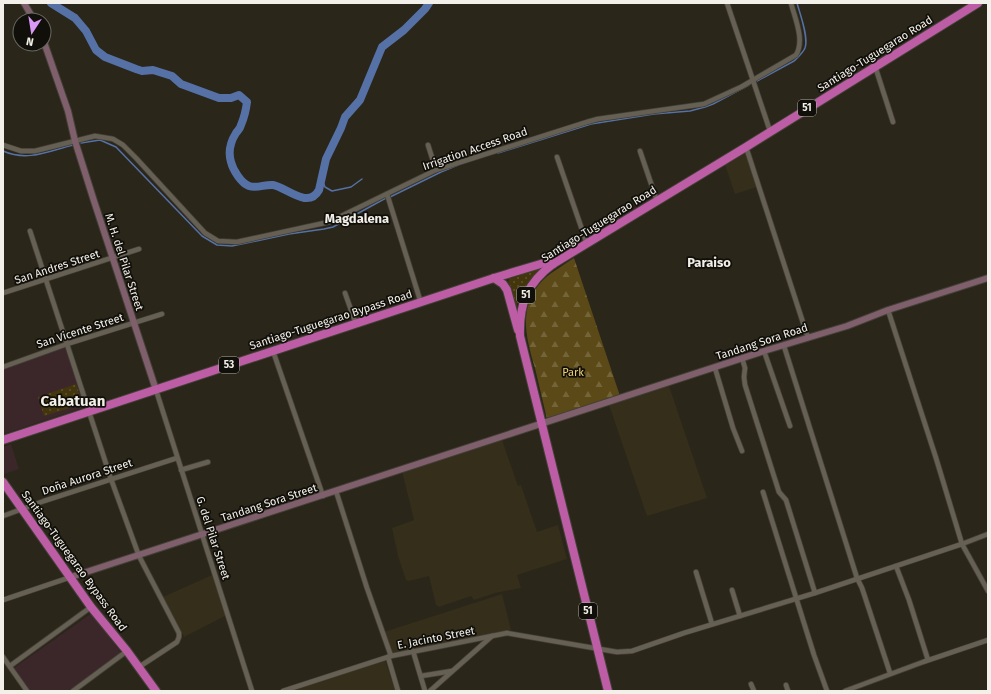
<svg xmlns="http://www.w3.org/2000/svg" width="991" height="694" font-family="'Fira Sans',sans-serif">
  <style>
    .commercial { fill: #3b272a }
    .built { fill: #342e1b }
    .green { fill: url(#green-dots) }
    .forest { fill: url(#forest-firs) }
    .lines { fill: none; stroke-linecap: round; stroke-linejoin: round }
    .stream { stroke: #5571a6; stroke-width: 1.5 }
    .river { stroke: #5571a6; stroke-width: 8 }
    .street-casing { stroke: #444037; stroke-width: 6 }
    .secondary-casing { stroke: #444037; stroke-width: 8 }
    .highway-casing { stroke: #444037; stroke-width: 10 }
    .street { stroke: #656053; stroke-width: 4.5 }
    .secondary { stroke: #7f5f6c; stroke-width: 6 }
    .highway { stroke: #bd5da6; stroke-width: 8 }
    .labels { text-anchor: middle; dominant-baseline: central; stroke-width: 3.5; stroke-linejoin: round; paint-order: stroke }
    .shield { fill: #110f0a; stroke: #afaca6; stroke-width: 1 }
    .shield-label { font-size: 10px; font-weight: bold; fill: #f3f0e9 }
    .street-label { font-size: 11px; fill: #f3f0e9; stroke: #110f0a }
    .park-label { font-size: 11px; fill: #f3d274; stroke: #110f0a }
    .quarter-label { font-size: 13px; font-weight: bold; fill: #f3f0e9; stroke: #110f0a }
    .district-label { font-size: 15px; font-weight: bold; fill: #f3f0e9; stroke: #110f0a }
  </style>
  <defs>
    <pattern id="green-dots" width="8" height="8" patternUnits="userSpaceOnUse"><rect width="8" height="8" fill="#43360d"/><path d="M2 2h.1M6 6h.1" fill="none" stroke="#5f5330" stroke-width="1.8" stroke-linecap="round"/></pattern>
    <pattern id="forest-firs" width="22" height="20" patternUnits="userSpaceOnUse"><rect width="22" height="20" fill="#5b4a17"/><path d="M5 1l3.5 6h-7zM16 11l3.5 6h-7z" fill="#736439"/></pattern>
  </defs>
  <rect width="100%" height="100%" fill="#2a261a"/>
  <!-- commercial -->
  <g class="commercial">
    <polygon points="65,347 85,407 3,434 3,368"/>
    <polygon points="11,444 19,469 4,474 3,447"/>
    <polygon points="92,613 121,653 68,691 30,691 14,668"/>
  </g>
  <!-- built -->
  <g class="built">
    <polygon points="746,153 757,187 735,194 725,165"/>
    <polygon points="669,386 707,498 647,516 609,405"/>
    <polygon points="502,440 518,486 521,485 537,532 558,525 567,559 517,575 521,588 495,593 474,600 471,596 439,607 436,605 429,576 409,581 406,580 398,556 392,528 414,520 402,471"/>
    <polygon points="212,575 227,615 184,637 163,597"/>
    <polygon points="502,594 511,630 391,653 384,632"/>
    <polygon points="385,660 395,691 290,691"/>
  </g>
  <!-- green -->
  <g class="green">
    <path d="M544,267C530,279 520,290 516,308L511,287L508,283L509,279Z"/>
    <polygon points="76,384 82,404 44,416 38,397"/>
  </g>
  <!-- forest -->
  <path class="forest" d="M574,258L620,396L547,419C543,402 539,385 535,368C526,337 517,306 544,279C553,271 564,265 574,258Z"/>
  <g class="lines">
    <!-- stream -->
    <g class="stream">
      <path d="M757,81L794,61C798,57 803,53 805,48C809,38 800,14 797,3"/>
      <polyline points="81,143 100,140 116,147 202,236 217,245 232,246 289,234 324,229 333,227 386,198"/>
      <path d="M3,151C28,162 49,151 73,145"/>
      <polyline points="498,153 591,124 654,114 690,111 705,107 713,104 749,85"/>
      <polyline points="322,179 325,187 332,191 351,187 362,179"/>
      <polyline points="390,197 441,172 458,165"/>
    </g>
    <!-- river -->
    <path class="river" d="M51,3L75,18L86,31L96,50L105,57L136,69L142,71L153,70L172,76L181,84L219,98H231L239,95L247,102C246,110 244,118 241,125C240,129 238,130 236,133C231,141 228,152 231,162C233,170 241,183 249,186C257,189 265,184 273,185C286,187 308,210 319,190L326,159L341,128L345,117L360,100L382,47L404,30L425,9L429,3"/>
    <defs>
      <g id="street">
        <polyline points="727,3 770,131"/>
        <polyline points="875,66 893,122"/>
        <path d="M3,145L21,151H35L95,136L113,139L123,145L136,158L205,233L218,241L237,242L329,222L436,170L587,122L598,119L704,104L741,87L796,55C805,40 795,19 791,3"/>
        <polyline points="428,145 436,170"/>
        <polyline points="746,147 808,338"/>
        <polyline points="640,151 657,201"/>
        <polyline points="557,157 587,244"/>
        <polyline points="387,194 421,303"/>
        <polyline points="30,231 111,479 139,556 179,633 179,637 177,642 139,667"/>
        <polyline points="3,293 139,249"/>
        <polyline points="345,293 356,324"/>
        <polyline points="888,310 936,458 962,544 988,591"/>
        <polyline points="784,346 857,578 862,588 890,673"/>
        <polyline points="273,351 323,496"/>
        <polyline points="764,351 790,426"/>
        <polyline points="742,358 745,368 744,377 745,385 779,492 786,500 815,593"/>
        <polyline points="3,367 67,344 162,314"/>
        <polyline points="715,368 733,428 742,451"/>
        <polyline points="156,390 252,691"/>
        <polyline points="181,470 208,462"/>
        <polyline points="336,491 367,588 391,656"/>
        <polyline points="763,492 814,655 827,691"/>
        <polyline points="3,516 44,501 177,458"/>
        <polyline points="896,566 909,600 928,660"/>
        <polyline points="696,572 712,624"/>
        <polyline points="732,590 740,616"/>
        <polyline points="3,600 71,577"/>
        <polyline points="413,651 425,691"/>
        <polyline points="3,657 27,691"/>
        <polyline points="388,657 398,691"/>
        <polyline points="10,666 91,607"/>
        <polyline points="421,676 452,671"/>
        <polyline points="751,684 754,691"/>
        <polyline points="786,685 788,691"/>
        <polyline points="73,691 127,651"/>
        <polyline points="283,691 391,656 507,633 617,652 632,651 684,633 815,593 962,544 988,534"/>
        <polyline points="430,691 492,636"/>
        <polyline points="845,691 923,662 988,640"/>
      </g>
      <g id="secondary">
        <polyline points="24,3 34,20"/>
        <polyline points="44,42 68,111 75,141 94,201 156,390"/>
        <polyline points="71,577 764,351 847,326 888,310 988,278"/>
      </g>
      <g id="highway">
        <polyline points="494,278 503,284 507,290 518,330"/>
        <polyline points="3,440 494,278 544,263 553,264"/>
        <polyline points="3,482 91,607 127,651 156,691"/>
        <path d="M608,691L520,336C519,304 527,283 553,264L746,147L978,3"/>
      </g>
    </defs>
    <!-- street casing -->
    <use href="#street" class="street-casing"/>
    <!-- secondary casing -->
    <use href="#secondary" class="secondary-casing"/>
    <!-- highway casing -->
    <use href="#highway" class="highway-casing"/>
    <!-- street -->
    <use href="#street" class="street"/>
    <!-- secondary -->
    <use href="#secondary" class="secondary"/>
    <!-- highway -->
    <use href="#highway" class="highway"/>
  </g>
  <g class="labels">
    <!-- shield labels -->
    <g class="shield">
      <rect x="798" y="100" width="18" height="16" rx="3"/>
      <rect x="517" y="287" width="18" height="16" rx="3"/>
      <rect x="219" y="357" width="20" height="16" rx="3"/>
      <rect x="579" y="603" width="18" height="16" rx="3"/>
    </g>
    <g class="shield-label">
      <text x="807" y="108">51</text>
      <text x="526" y="295">51</text>
      <text x="229" y="365">53</text>
      <text x="588" y="611">51</text>
    </g>
    <!-- street labels -->
    <g class="street-label">
      <text transform="translate(875 54) rotate(-32)">Santiago-Tuguegarao Road</text>
      <text transform="translate(475 149) rotate(-19)">Irrigation Access Road</text>
      <text transform="translate(599 224) rotate(-32)">Santiago-Tuguegarao Road</text>
      <text transform="translate(124 262) rotate(72)">M. H. del Pilar Street</text>
      <text transform="translate(57 267) rotate(-18)">San Andres Street</text>
      <text transform="translate(331 320) rotate(-18)">Santiago-Tuguegarao Bypass Road</text>
      <text transform="translate(80 331) rotate(-18)">San Vicente Street</text>
      <text transform="translate(762 342) rotate(-18)">Tandang Sora Road</text>
      <text transform="translate(87 477) rotate(-18)">Doña Aurora Street</text>
      <text transform="translate(269 503) rotate(-18)">Tandang Sora Street</text>
      <text transform="translate(213 538) rotate(72)">G. del Pilar Street</text>
      <text transform="translate(74 561) rotate(54)">Santiago-Tuguegarao Bypass Road</text>
      <text transform="translate(436 638) rotate(-11)">E. Jacinto Street</text>
    </g>
    <!-- park labels -->
    <g class="park-label">
      <text x="573" y="372">Park</text>
    </g>
    <!-- quarter labels -->
    <g class="quarter-label">
      <text x="357" y="218">Magdalena</text>
      <text x="709" y="262">Paraiso</text>
    </g>
    <!-- district labels -->
    <g class="district-label">
      <text x="73" y="401">Cabatuan</text>
    </g>
  </g>
  <!-- border -->
  <rect width="991" height="694" fill="none" stroke="#f3f0e9" stroke-width="8"/>
  <!-- north arrow -->
  <g transform="translate(32 32) rotate(192)"><circle r="19" fill="#110f0a" stroke="#6b6963"/>
  <path d="M0-3L7 15L0 10L-7 15Z" fill="#d99af7"/>
  <text y="-6" font-size="11" font-weight="bold" text-anchor="middle" fill="#f3f0e9">N</text>
  </g>
</svg>
